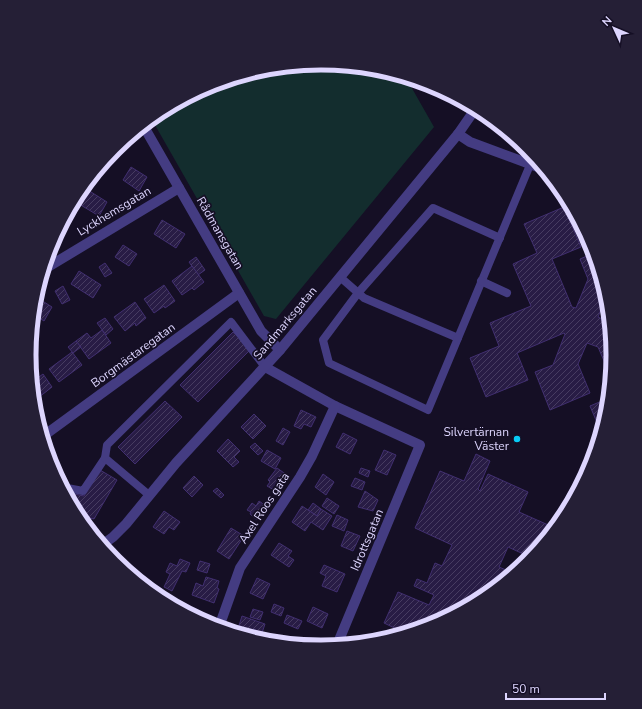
<svg xmlns="http://www.w3.org/2000/svg" width="642" height="709" font-family="'Nunito Sans',sans-serif">
  <style>
    .green { fill: #132d2e }
    .building { fill: url(#building-hatch); stroke: #412f70 }
    .lines { fill: none; stroke-linecap: round; stroke-linejoin: round }
    .path { stroke: #33b0b3; stroke-width: 2.5; stroke-dasharray: 2 3; stroke-linecap: butt }
    .lane { stroke: #443c82; stroke-width: 8 }
    .street { stroke: #443c82; stroke-width: 10 }
    .poi-dot { fill: #08cbf6; stroke: #150f25; stroke-width: 1.5 }
    .labels { text-anchor: middle; dominant-baseline: central; stroke-width: 3.5; stroke-linejoin: round; paint-order: stroke }
    .street-label { font-size: 12px; fill: #ddd5fe; stroke: #150f25 }
    .poi-label { font-size: 12px; fill: #ddd5fe; stroke: #150f25; text-anchor: end }
    .rim { fill: none; stroke: #ddd5fe; stroke-width: 5 }
  </style>
  <defs>
    <pattern id="building-hatch" width="6" height="6" patternUnits="userSpaceOnUse"><rect width="6" height="6" fill="#281c45"/><path d="M-1 1l2-2M0 6l6-6M5 7l2-2" fill="none" stroke="#473c61"/></pattern>
  </defs>
  <rect width="100%" height="100%" fill="#150f25"/>
  <!-- green -->
  <path class="green" d="M321,63L378,68L405,76L434,127L276,319L264,316L151,118C177,97 232,73 266,68C284,65 303,64 321,63Z"/>
  <!-- building -->
  <g class="building">
    <polygon points="131,167 147,177 139,191 123,180"/>
    <polygon points="83,187 107,202 99,216 74,201"/>
    <polygon points="564,207 581,247 552,259 572,307 576,308 588,279 580,259 594,253 607,295 598,317 607,321 610,320 613,355 611,377 598,347 587,343 578,364 590,393 550,410 535,372 553,365 565,334 564,333 517,353 528,380 486,397 470,358 499,346 490,323 531,306 513,264 537,253 524,224"/>
    <polygon points="162,220 185,234 176,248 154,234"/>
    <polygon points="59,227 63,229 56,241 53,240"/>
    <polygon points="123,245 137,254 129,266 115,257"/>
    <polygon points="196,257 205,270 198,275 189,262"/>
    <polygon points="105,263 112,273 105,277 99,267"/>
    <polygon points="192,266 204,282 194,290 192,288 182,295 172,281"/>
    <polygon points="79,271 101,285 93,298 71,284"/>
    <polygon points="164,285 175,301 165,308 164,306 154,313 144,299"/>
    <polygon points="63,286 70,300 62,304 55,291"/>
    <polygon points="36,297 52,307 44,321 33,314"/>
    <polygon points="135,302 146,318 136,326 135,323 125,331 114,317"/>
    <polygon points="105,318 113,329 106,335 97,323"/>
    <polygon points="102,330 111,343 89,359 76,341 87,333 91,338"/>
    <polygon points="233,332 251,349 198,402 180,385"/>
    <polygon points="76,341 81,347 73,353 68,347"/>
    <polygon points="72,352 82,365 59,382 49,369"/>
    <polygon points="43,374 52,387 34,401 32,382"/>
    <polygon points="609,398 607,412 601,432 590,406"/>
    <polygon points="165,401 182,417 135,464 118,447"/>
    <polygon points="301,410 316,417 311,427 304,424 301,429 294,426"/>
    <polygon points="254,414 266,426 253,439 241,427"/>
    <polygon points="283,428 290,432 283,445 276,441"/>
    <polygon points="343,433 357,440 350,454 336,447"/>
    <polygon points="228,439 240,451 234,457 239,462 233,467 217,451"/>
    <polygon points="255,443 263,451 258,455 250,447"/>
    <polygon points="267,450 281,458 275,469 261,461"/>
    <polygon points="384,450 396,455 387,475 375,470"/>
    <polygon points="476,454 490,461 478,489 480,491 488,474 528,492 519,512 555,528 530,557 508,547 499,567 513,573 483,597 433,624 405,633 384,623 398,592 429,605 434,595 414,586 417,579 427,583 435,563 442,566 452,545 415,528 440,471 464,481"/>
    <polygon points="277,468 287,475 274,490 267,486 270,482 268,480"/>
    <polygon points="361,468 370,471 368,477 359,473"/>
    <polygon points="100,470 117,480 94,519 77,515 65,492 84,496"/>
    <polygon points="323,474 334,482 326,495 315,487"/>
    <polygon points="194,476 203,485 192,497 183,488"/>
    <polygon points="355,478 365,482 362,490 351,486"/>
    <polygon points="217,488 224,495 221,498 213,491"/>
    <polygon points="365,491 378,500 373,511 358,507"/>
    <polygon points="327,498 339,506 334,514 322,506"/>
    <polygon points="259,501 266,506 257,520 250,514 251,512 247,510 252,503 256,506"/>
    <polygon points="313,503 321,509 317,516 308,510"/>
    <polygon points="302,506 317,516 321,509 332,516 323,530 311,522 305,531 292,522"/>
    <polygon points="164,511 180,522 174,530 169,527 164,534 153,527"/>
    <polygon points="337,515 348,520 344,531 332,526"/>
    <polygon points="231,528 244,536 229,559 217,551"/>
    <polygon points="347,531 360,536 353,551 341,546"/>
    <polygon points="279,543 292,551 288,556 294,560 289,567 271,555"/>
    <polygon points="180,559 190,563 186,572 182,571 172,591 164,587 170,574 166,572 170,563 177,566"/>
    <polygon points="200,561 210,564 207,573 197,570"/>
    <polygon points="324,565 345,574 337,592 322,586 326,576 320,573"/>
    <polygon points="206,577 219,581 217,588 219,589 214,603 192,595 196,583 203,586"/>
    <polygon points="257,578 270,584 263,599 250,593"/>
    <polygon points="274,604 284,608 281,616 271,612"/>
    <polygon points="313,607 328,614 322,628 307,621"/>
    <polygon points="253,609 263,612 260,620 250,617"/>
    <polygon points="287,615 302,621 298,629 284,623"/>
    <polygon points="242,616 265,624 262,633 253,629 251,636 237,632"/>
    <polygon points="291,637 311,646 288,643"/>
    <polygon points="370,637 379,641 368,642"/>
  </g>
  <g class="lines">
    <!-- path -->
    <polyline class="path" points="114,549 118,564"/>
    <!-- lane -->
    <g class="lane">
      <polyline points="533,166 536,158"/>
      <polyline points="340,277 364,298 458,338 530,165"/>
      <polyline points="481,281 507,293"/>
      <polyline points="458,338 428,410 329,363 323,340 358,293 433,208 500,238"/>
      <polyline points="62,487 83,491 105,458"/>
      <polyline points="149,495 105,458 107,445 231,322 265,367"/>
    </g>
    <!-- street -->
    <g class="street">
      <polyline points="143,125 261,331 280,350"/>
      <polyline points="458,134 470,142 546,170"/>
      <polyline points="43,270 179,188"/>
      <polyline points="265,367 335,406 420,445 337,645"/>
      <polyline points="42,437 239,293"/>
      <polyline points="102,545 113,537 126,524 176,463 280,350 458,134 476,108"/>
      <polyline points="219,627 240,568 300,477 312,456 335,406"/>
    </g>
  </g>
  <!-- markers -->
  <circle class="poi-dot" cx="517" cy="439" r="4"/>
  <g class="labels">
    <!-- street labels -->
    <g class="street-label">
      <text transform="translate(114 211) rotate(-31)">Lyckhemsgatan</text>
      <text transform="translate(220 233) rotate(60)">Rådmansgatan</text>
      <text transform="translate(285 323) rotate(-50)">Sandmarksgatan</text>
      <text transform="translate(133 355) rotate(-36)">Borgmästaregatan</text>
      <text transform="translate(264 508) rotate(-57)">Axel Roos gata</text>
      <text transform="translate(367 540) rotate(-67)">Idrottsgatan</text>
    </g>
    <!-- poi labels -->
    <g class="poi-label">
      <text x="509" y="432">Silvertärnan<tspan x="509" dy="14">Väster</tspan></text>
    </g>
  </g>
  <!-- crop -->
  <path d="M0 0H642V709H0ZM36 355a285 285 0 1 1 570 0a285 285 0 1 1-570 0Z" fill="#251f36" fill-rule="evenodd"/>
  <path class="rim" d="M36 355a285 285 0 1 1 570 0a285 285 0 1 1-570 0Z"/>
  <!-- north arrow -->
  <g transform="translate(614 28) rotate(314)" stroke="#150f25" stroke-width="3" paint-order="stroke">
  <path d="M0-3L7 15L0 10L-7 15Z" fill="#ddd5fe"/>
  <text y="-6" font-size="11" font-weight="bold" text-anchor="middle" fill="#ddd5fe">N</text>
  </g>
  <!-- scale -->
  <path d="M506 693v6h99v-6" fill="none" stroke="#ddd5fe" stroke-width="2"/>
  <text x="512" y="693" font-size="12" fill="#ddd5fe" stroke="#150f25" stroke-width="3" paint-order="stroke">50 m</text>
</svg>
